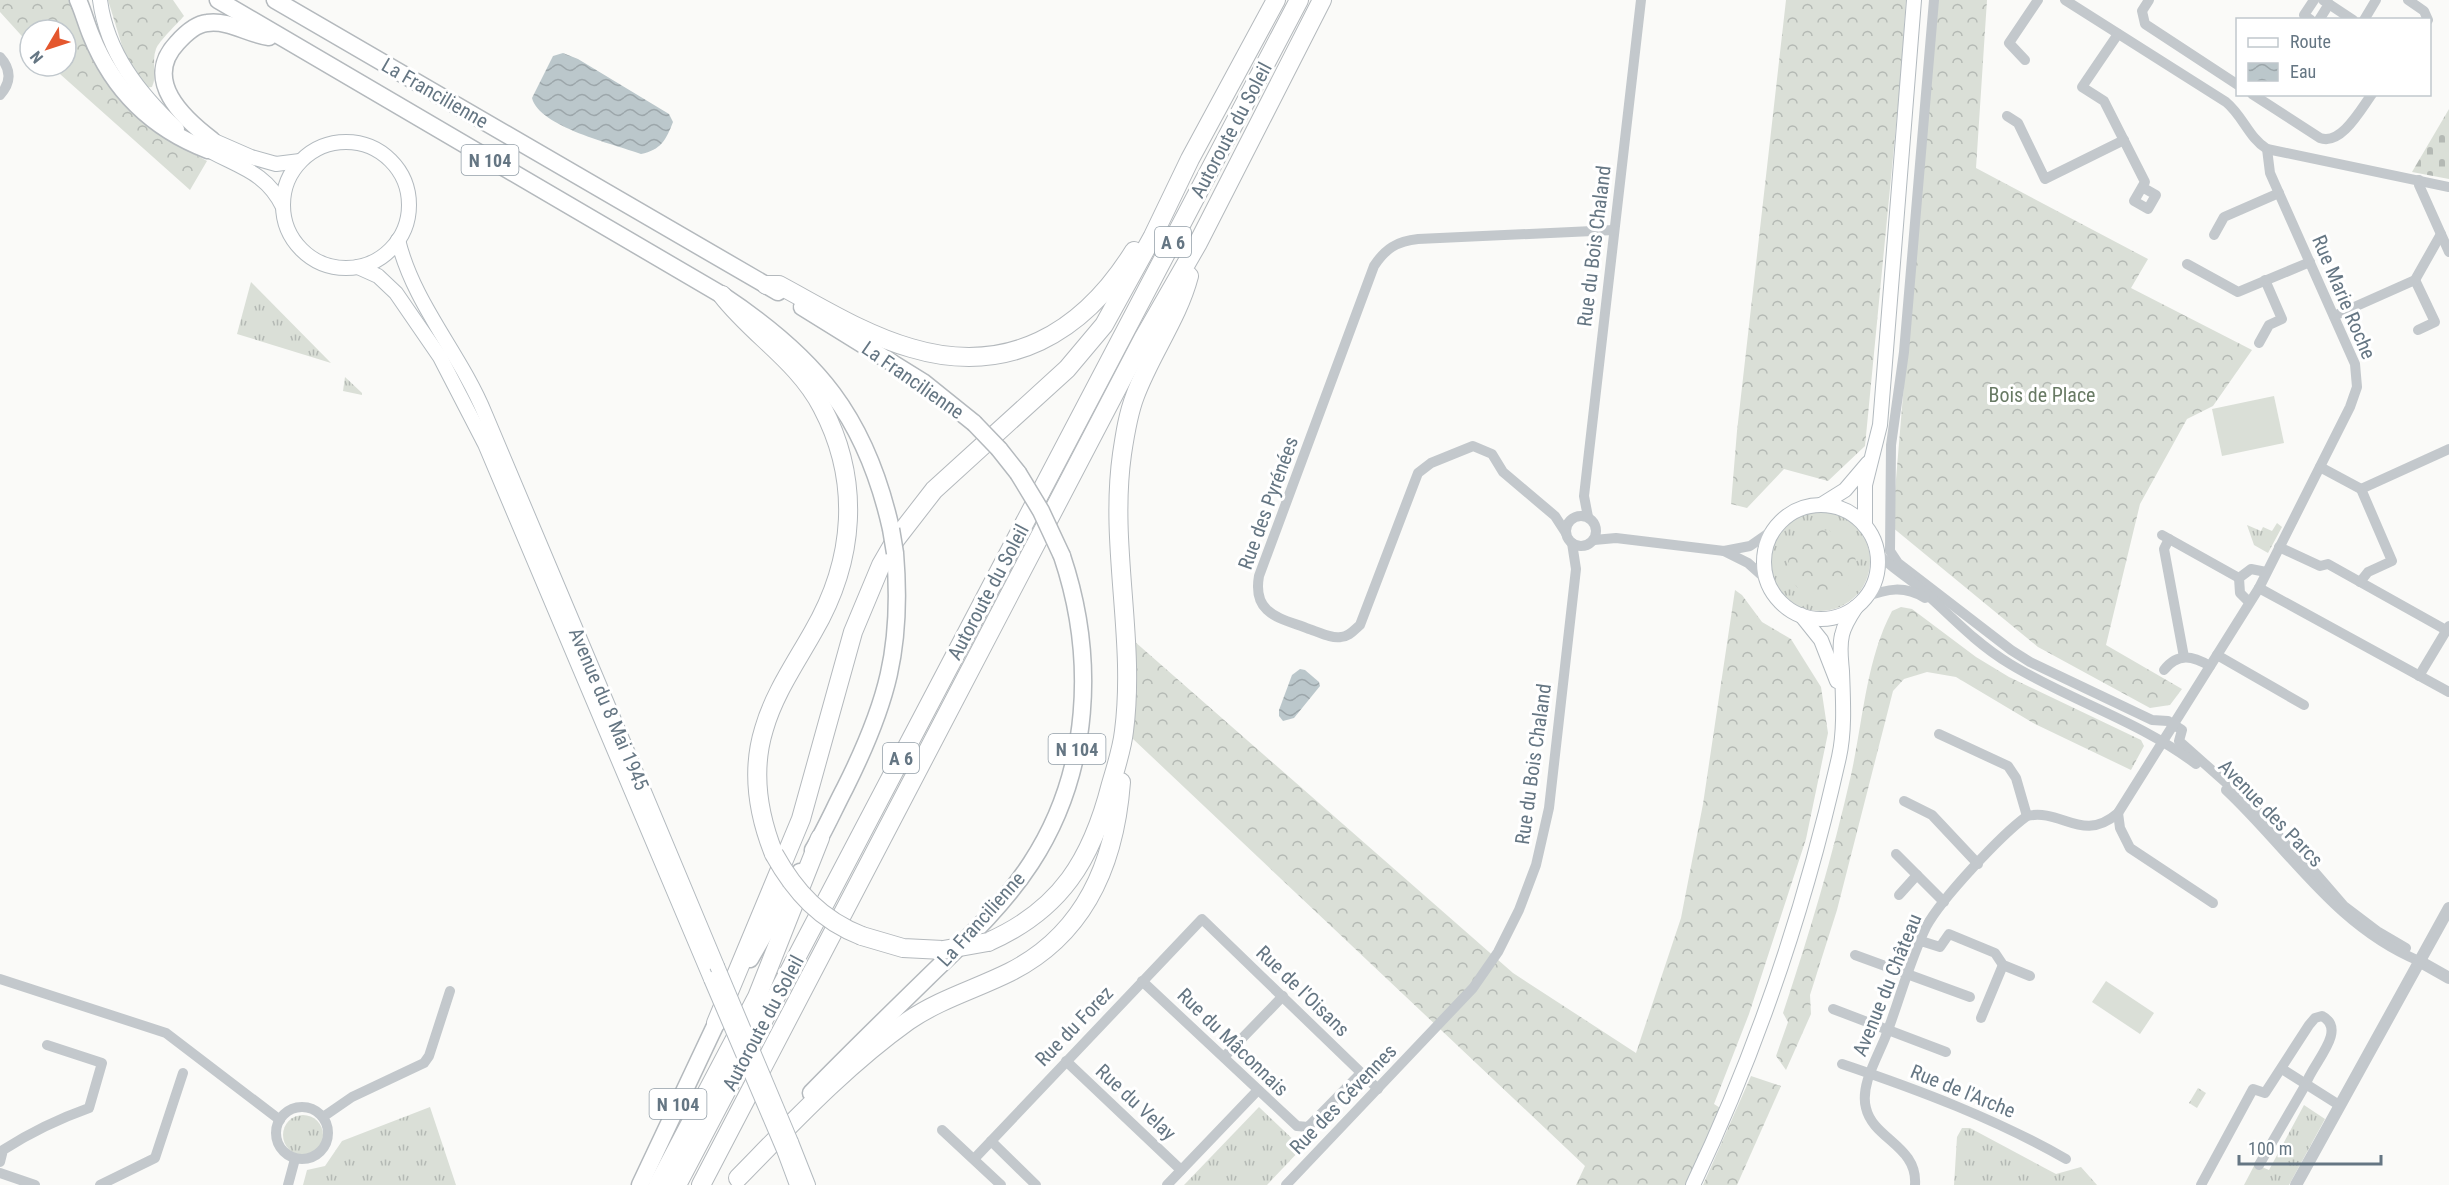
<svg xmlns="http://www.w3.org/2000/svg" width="2449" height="1185" font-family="'Roboto Condensed',sans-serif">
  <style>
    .grass { fill: url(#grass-tufts) }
    .forest { fill: url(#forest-crowns) }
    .cemetery { fill: url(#cemetery-stones) }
    .pitch { fill: #dadfd7 }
    .water { fill: url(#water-waves) }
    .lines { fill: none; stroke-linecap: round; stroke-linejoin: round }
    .secondary-casing { stroke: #b3babf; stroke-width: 16 }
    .trunk-casing { stroke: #b4b9bd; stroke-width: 19 }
    .motorway-casing { stroke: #b4b9bd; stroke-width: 20 }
    .minor { stroke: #c3c8cc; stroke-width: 10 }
    .tertiary { stroke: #c3c8cc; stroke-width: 12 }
    .secondary { stroke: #fff; stroke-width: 14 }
    .trunk { stroke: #fff; stroke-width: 16 }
    .motorway { stroke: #fff; stroke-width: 18 }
    .secondary-bridge-casing { stroke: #b3babf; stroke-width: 16; stroke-linecap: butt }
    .trunk-bridge-casing { stroke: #b4b9bd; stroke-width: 19; stroke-linecap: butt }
    .motorway-bridge-casing { stroke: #b4b9bd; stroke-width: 20; stroke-linecap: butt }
    .secondary-bridge { stroke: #fff; stroke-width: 14 }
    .trunk-bridge { stroke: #fff; stroke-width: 16 }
    .motorway-bridge { stroke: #fff; stroke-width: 18 }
    .labels { text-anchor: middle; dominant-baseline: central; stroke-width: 6; stroke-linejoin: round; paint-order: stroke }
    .shield { fill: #fff; stroke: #939fa8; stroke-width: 1.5 }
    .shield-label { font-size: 18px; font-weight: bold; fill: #657683 }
    .street-label { font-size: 20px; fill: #657683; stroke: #fff }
    .park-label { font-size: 20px; fill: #687a64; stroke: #fff }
  </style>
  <defs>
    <pattern id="grass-tufts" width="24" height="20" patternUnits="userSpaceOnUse" patternTransform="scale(1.5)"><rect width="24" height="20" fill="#dadfd7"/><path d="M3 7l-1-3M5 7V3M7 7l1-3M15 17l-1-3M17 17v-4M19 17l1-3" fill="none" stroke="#b4b9b4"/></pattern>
    <pattern id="forest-crowns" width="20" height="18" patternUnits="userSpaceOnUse" patternTransform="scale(1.5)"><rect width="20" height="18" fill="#dadfd7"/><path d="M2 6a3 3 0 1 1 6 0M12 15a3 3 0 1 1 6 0" fill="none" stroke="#b4b9b4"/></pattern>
    <pattern id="cemetery-stones" width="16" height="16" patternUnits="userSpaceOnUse" patternTransform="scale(1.5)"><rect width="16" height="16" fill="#dadfd7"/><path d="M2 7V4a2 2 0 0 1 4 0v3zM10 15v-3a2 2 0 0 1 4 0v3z" fill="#b4b9b4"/></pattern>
    <pattern id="water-waves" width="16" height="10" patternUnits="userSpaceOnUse" patternTransform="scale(1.5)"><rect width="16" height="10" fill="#bbc7cb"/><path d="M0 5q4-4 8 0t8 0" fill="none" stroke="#9ca6aa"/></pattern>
  </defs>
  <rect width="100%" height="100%" fill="#fafaf8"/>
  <!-- grass -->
  <g class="grass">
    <polygon points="251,282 331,363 237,334"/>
    <polygon points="345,377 362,393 362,395 343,391"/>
    <circle cx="1820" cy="561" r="50"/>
    <polygon points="2277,523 2282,527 2268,553 2254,545 2247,525 2261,531 2263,527 2272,531"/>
    <polygon points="2198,1088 2206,1093 2197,1108 2189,1103"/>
    <polygon points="2304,1105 2325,1119 2289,1185 2244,1185 2255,1164 2269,1170"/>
    <polygon points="430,1107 456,1185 303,1185 307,1170 325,1166 342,1141"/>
    <polygon points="1259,1107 1302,1148 1267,1185 1184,1185"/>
    <circle cx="303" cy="1135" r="20"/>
    <polygon points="1962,1128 1970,1128 2056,1174 2081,1167 2097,1185 1954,1185 1957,1137"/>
  </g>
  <!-- forest -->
  <g class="forest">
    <path d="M0,0H70C83,32 94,65 114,93C136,124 174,143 207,161L190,190L51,66H66V30H30V45L0,12Z"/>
    <path d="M108,0H173L184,16C177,24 159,41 156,49C151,63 158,74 152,87L143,88L130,72Z"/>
    <polygon points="1786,0 1906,0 1900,85 1865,446 1828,481 1784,469 1747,508 1731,504 1737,431"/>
    <polygon points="1936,0 1987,0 1976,168 2148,259 2131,288 2252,350 2213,406 2187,419 2140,504 2106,645 2182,689 2170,705 2150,708 2038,647 1892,527"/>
    <circle cx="1822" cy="564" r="34"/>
    <polygon points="1735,590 1742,595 1762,622 1791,639 1821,687 1828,733 1806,839 1749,1014 1714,1104 1725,1111 1691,1185 1576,1185 1585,1166 1132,738 1134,641 1513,973 1636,1053 1681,918 1703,804"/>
    <path d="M1901,607L1912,609L1976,657L2009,677L2141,740L2144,746L2131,770L2035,724L1956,677L1927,672L1904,679L1893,691L1837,910L1810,995L1811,1014L1786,1070L1776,1056L1788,1022L1783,1013C1809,935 1833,855 1851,775C1863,721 1866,660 1892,611Z"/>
    <polygon points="1751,1076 1781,1086 1737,1185 1703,1185"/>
  </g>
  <!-- cemetery -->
  <polygon class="cemetery" points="2449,109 2449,179 2412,172"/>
  <!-- pitch -->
  <g class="pitch">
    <polygon points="2274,396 2284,443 2222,456 2212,409"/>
    <polygon points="2106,981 2154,1013 2140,1034 2092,1002"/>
  </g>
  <!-- water -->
  <g class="water">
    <path d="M563,53L578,59L669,114L673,122C666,140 661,150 641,154C614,144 539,127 532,98L553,56Z"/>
    <polygon points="1300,669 1305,670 1319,682 1320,686 1294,718 1283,721 1279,716 1279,710 1292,675"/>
  </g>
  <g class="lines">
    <defs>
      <g id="secondary">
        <path d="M100,0C107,53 139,93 177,129"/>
        <polyline points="203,136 251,157 276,164 300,161"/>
        <circle cx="346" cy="205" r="63"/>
        <path d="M200,145C233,166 265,169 283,207"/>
        <path d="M398,240C414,305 460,353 485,414C563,597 640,782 717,966"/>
        <polyline points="358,267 378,276 396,293 440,357 485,444 711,979"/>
        <polyline points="1821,505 1845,490 1868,463"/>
        <circle cx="1821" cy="562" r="57"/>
        <polyline points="1865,526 1865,485 1880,425 1914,0"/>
        <polyline points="1801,615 1821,640 1837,681"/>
        <polyline points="791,1142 808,1185"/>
        <polyline points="784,1150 797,1185"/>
        <path d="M1693,1185C1758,1048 1806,905 1839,757C1845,730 1843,699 1842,671C1841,659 1839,647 1842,635C1844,625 1850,616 1856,607"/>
      </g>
      <g id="trunk">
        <path d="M78,0C83,11 86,23 91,35C113,90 153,129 208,150"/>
        <path d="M218,0L722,295C817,358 866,417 891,529"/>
        <polyline points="275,0 778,292"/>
        <path d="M212,140C183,118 142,80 177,43C185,34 196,24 207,23C230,20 247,34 269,37"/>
        <polyline points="802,307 923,382 974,423"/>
        <polyline points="999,449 1018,473"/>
        <path d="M813,850C825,830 834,809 845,788C887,704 903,648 895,553"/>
        <polyline points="750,959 800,872"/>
        <path d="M811,1093C849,1054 888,1016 928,977C964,942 1003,906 1031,863C1091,771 1096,657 1062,556"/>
        <polyline points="640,1185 722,1011"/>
      </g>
      <g id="motorway">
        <path d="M766,285H779C822,308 865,335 911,348C1008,377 1083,333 1134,251"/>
        <path d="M722,295C753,335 798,361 822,407C861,481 855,560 813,632C795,664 774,694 764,729C751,771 758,814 774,854"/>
        <polyline points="862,936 903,948 943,950"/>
        <path d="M988,942C1061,910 1092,859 1111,784C1116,767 1122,749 1124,731C1136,639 1109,546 1122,454C1125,434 1128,414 1135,396C1150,355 1178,318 1189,276"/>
        <polyline points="716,1023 801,819 853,632 881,565 896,539 934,490 1067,369 1104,325 1153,236 1190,159 1276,0"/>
        <path d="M738,1178C792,1123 845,1066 908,1021C940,999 976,989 1010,972C1085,934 1115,862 1121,782"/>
        <polyline points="658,1185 757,997 820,838"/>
        <polyline points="677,1185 1299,0"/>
        <polyline points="701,1185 1144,337 1198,243 1322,0"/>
      </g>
    </defs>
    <!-- secondary casing -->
    <use href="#secondary" class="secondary-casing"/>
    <!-- trunk casing -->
    <use href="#trunk" class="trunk-casing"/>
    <!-- motorway casing -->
    <use href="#motorway" class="motorway-casing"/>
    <!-- minor -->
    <g class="minor">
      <polyline points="1934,0 1904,352 1891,445 1890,551 1898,563 2011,650 2030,662 2152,720 2168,721 2182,730 2179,741 2259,812 2293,853 2306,862 2344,906 2377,931 2406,948"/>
      <polyline points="2149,0 2142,11 2145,24 2238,85"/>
      <polyline points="2408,0 2424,11 2428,20"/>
      <polyline points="2329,4 2353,20"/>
      <polyline points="2311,20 2304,15 2314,0"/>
      <polyline points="2319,20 2329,4 2323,0"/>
      <polyline points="2364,20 2376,0"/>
      <polyline points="2118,34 2082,87 2104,101 2145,182 2134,201 2148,209 2156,195 2142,187"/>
      <path d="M0,57C12,70 11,83 0,95"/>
      <polyline points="2025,60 2009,43 2038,0"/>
      <path d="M2252,94L2320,138C2341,146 2361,109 2372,94"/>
      <polyline points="2007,116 2018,123 2045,179 2124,140"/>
      <polyline points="2267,149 2449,187"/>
      <polyline points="2419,180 2419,185 2449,252"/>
      <polyline points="2214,235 2224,217 2279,193"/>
      <polyline points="2187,264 2238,292 2310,262"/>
      <polyline points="2415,280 2435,322 2418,330"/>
      <polyline points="2334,316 2415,280 2441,234"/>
      <polyline points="2259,343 2269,325 2282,319 2265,280"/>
      <polyline points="2320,467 2361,489"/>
      <circle cx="1581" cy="531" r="15"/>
      <polyline points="1588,517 1584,496 1589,452 1641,0"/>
      <path d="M1566,533L1555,516L1503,472L1492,454L1473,446L1431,463L1418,473L1360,625C1354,630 1349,637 1341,637C1331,639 1319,632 1309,629C1281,618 1252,615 1259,576L1374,266C1385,249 1397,241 1418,239L1614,230"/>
      <polyline points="2162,535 2239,578"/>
      <polyline points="2169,539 2164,549 2184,657"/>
      <polyline points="1594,540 1616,538 1724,551 1750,546 1773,530"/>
      <polyline points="2279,547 2320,566 2328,564 2446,630"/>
      <polyline points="1724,551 1748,563 1767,580"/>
      <path d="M1877,552C1889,567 1905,575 1919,587C1949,614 1975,643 2010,664C2071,701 2139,721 2196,764"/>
      <polyline points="2360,582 2368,572 2392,561 2361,489 2449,449"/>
      <polyline points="2259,588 2449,692"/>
      <path d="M1865,597C1887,589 1904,585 1925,598"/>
      <polyline points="2249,602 2240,593 2239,578 2251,569 2266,572"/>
      <polyline points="2217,655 2304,705"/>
      <path d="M2164,670C2178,652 2193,656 2210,666"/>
      <polyline points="2419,676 2449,626"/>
      <polyline points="1939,734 2008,766 2016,778 2027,816"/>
      <path d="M2226,790C2290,850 2335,926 2419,961"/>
      <polyline points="1904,801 1932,815 1978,864"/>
      <polyline points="2118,813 2120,828 2130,848 2213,903"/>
      <polyline points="1896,854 1944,902"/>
      <polyline points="1899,895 1917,875"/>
      <polyline points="1921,941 1940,947 1949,934 1995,953 2003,965 2030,976"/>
      <polyline points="1855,955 1970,997"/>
      <polyline points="0,979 166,1033 280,1120"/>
      <polyline points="1142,981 1297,1126 1308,1127 1361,1073"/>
      <polyline points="1833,1009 1946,1052"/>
      <polyline points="1981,1018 2003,965"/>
      <polyline points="1224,1057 1283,996"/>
      <polyline points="1066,1061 1181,1170"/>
      <path d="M1842,1064C1919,1090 1996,1119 2066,1159"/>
      <polyline points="2282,1069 2339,1105"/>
      <circle cx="302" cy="1133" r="26"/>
      <polyline points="323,1117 352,1097 424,1063 429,1056 450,991"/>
      <polyline points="942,1130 1001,1185"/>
      <polyline points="991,1141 1036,1185"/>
      <polyline points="974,1159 1202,919 1378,1089"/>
      <path d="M0,1162L3,1150C31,1132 58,1119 89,1108L102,1063L47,1045"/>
      <polyline points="0,1173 35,1185"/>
      <polyline points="100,1185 155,1158 183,1073"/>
      <polyline points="288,1185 295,1159"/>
      <polyline points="1167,1185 1258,1090"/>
      <polyline points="1286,1185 1473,988 1498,952 1519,910 1536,865 1549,808 1576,569 1572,543"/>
      <path d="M1915,1185C1918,1146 1873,1139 1866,1108C1860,1086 1877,1058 1885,1038C1899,1002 1909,962 1926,927C1941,899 2001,835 2027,816C2062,808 2082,844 2118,813L2259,588L2350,407L2357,387L2355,364L2270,173L2267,149C2249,138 2243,116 2226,102L2065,0"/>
      <path d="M2201,1185L2253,1089L2265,1093L2309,1025L2315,1018L2322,1016C2349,1030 2311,1065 2306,1084L2259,1165"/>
    </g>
    <!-- tertiary -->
    <g class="tertiary">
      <polyline points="2419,961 2449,978"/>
      <polyline points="2296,1185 2449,908"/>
    </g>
    <!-- secondary -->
    <use href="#secondary" class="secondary"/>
    <!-- trunk -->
    <use href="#trunk" class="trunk"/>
    <!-- motorway -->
    <use href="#motorway" class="motorway"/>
    <defs>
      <g id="secondary-bridge">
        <polyline points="717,966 791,1142"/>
        <polyline points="711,979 784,1150"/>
      </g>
      <g id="trunk-bridge">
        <polyline points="974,423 999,449"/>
        <polyline points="1018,473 1041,511 1062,556"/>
        <polyline points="891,529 895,553"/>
      </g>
      <g id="motorway-bridge">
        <path d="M774,854C795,892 821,920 862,936"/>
        <polyline points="943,950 988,942"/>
      </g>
    </defs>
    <!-- secondary-bridge casing -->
    <use href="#secondary-bridge" class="secondary-bridge-casing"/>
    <!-- trunk-bridge casing -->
    <use href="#trunk-bridge" class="trunk-bridge-casing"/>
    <!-- motorway-bridge casing -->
    <use href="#motorway-bridge" class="motorway-bridge-casing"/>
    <!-- secondary-bridge -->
    <use href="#secondary-bridge" class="secondary-bridge"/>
    <!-- trunk-bridge -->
    <use href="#trunk-bridge" class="trunk-bridge"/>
    <!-- motorway-bridge -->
    <use href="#motorway-bridge" class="motorway-bridge"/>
  </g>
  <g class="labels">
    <!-- shield labels -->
    <g class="shield">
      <rect x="461.5" y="145" width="57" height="30" rx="4.5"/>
      <rect x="1155" y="227" width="36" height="30" rx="4.5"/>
      <rect x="1048.5" y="734" width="57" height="30" rx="4.5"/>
      <rect x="883" y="743" width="36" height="30" rx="4.5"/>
      <rect x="649.5" y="1089" width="57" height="30" rx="4.5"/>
    </g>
    <g class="shield-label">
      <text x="490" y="160">N 104</text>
      <text x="1173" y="242">A 6</text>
      <text x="1077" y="749">N 104</text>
      <text x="901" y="758">A 6</text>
      <text x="678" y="1104">N 104</text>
    </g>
    <!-- street labels -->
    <g class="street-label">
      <text transform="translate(435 93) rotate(30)">La Francilienne</text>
      <text transform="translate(1231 130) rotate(-62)">Autoroute du Soleil</text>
      <text transform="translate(1594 246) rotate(-83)">Rue du Bois Chaland</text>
      <text transform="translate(2344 297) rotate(67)">Rue Marie Roche</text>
      <text transform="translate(913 380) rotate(35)">La Francilienne</text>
      <text transform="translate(1268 503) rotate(-70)">Rue des Pyrénées</text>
      <text transform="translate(988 592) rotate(-62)">Autoroute du Soleil</text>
      <text transform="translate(609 709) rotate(67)">Avenue du 8 Mai 1945</text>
      <text transform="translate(1533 764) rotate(-82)">Rue du Bois Chaland</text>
      <text transform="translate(2271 813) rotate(46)">Avenue des Parcs</text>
      <text transform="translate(981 919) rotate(-48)">La Francilienne</text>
      <text transform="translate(1887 985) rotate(-68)">Avenue du Château</text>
      <text transform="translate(1303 991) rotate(44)">Rue de l'Oisans</text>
      <text transform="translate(763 1023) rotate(-62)">Autoroute du Soleil</text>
      <text transform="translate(1074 1026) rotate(-46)">Rue du Forez</text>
      <text transform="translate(1233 1042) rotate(44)">Rue du Mâconnais</text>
      <text transform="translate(1963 1091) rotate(22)">Rue de l'Arche</text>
      <text transform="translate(1343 1099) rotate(-46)">Rue des Cévennes</text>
      <text transform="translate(1136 1102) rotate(43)">Rue du Velay</text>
    </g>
    <!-- park labels -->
    <g class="park-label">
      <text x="2042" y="395">Bois de Place</text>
    </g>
  </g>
  <!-- legend -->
  <rect x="2236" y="18" width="195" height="78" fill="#ffffff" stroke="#c1c8cd" stroke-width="1.5"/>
  <rect x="2248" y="38" width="30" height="9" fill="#ffffff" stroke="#c1c8cd" stroke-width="1.5"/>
  <text x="2290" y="48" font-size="18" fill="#657683">Route</text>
  <rect x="2248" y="63" width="30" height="18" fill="url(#water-waves)" stroke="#c1c8cd" stroke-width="1.5"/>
  <text x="2290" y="78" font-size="18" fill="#657683">Eau</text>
  <!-- north arrow -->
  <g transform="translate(48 48) rotate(231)"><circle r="28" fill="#ffffff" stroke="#c1c8cd" stroke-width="1.5"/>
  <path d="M0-4.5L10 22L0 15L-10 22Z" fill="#e4572e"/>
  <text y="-9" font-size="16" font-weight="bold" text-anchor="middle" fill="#657683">N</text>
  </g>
  <!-- scale -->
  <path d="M2239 1155v9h142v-9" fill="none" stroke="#657683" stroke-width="3"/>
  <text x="2248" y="1155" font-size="18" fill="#657683" stroke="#ffffff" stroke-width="4.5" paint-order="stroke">100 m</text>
</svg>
